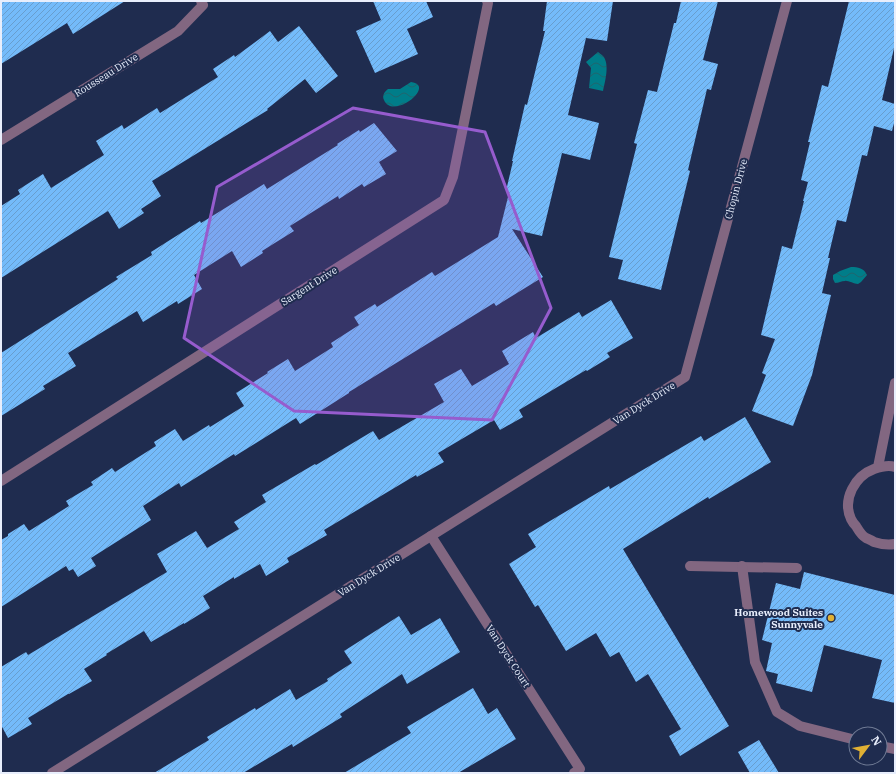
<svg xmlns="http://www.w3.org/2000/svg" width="896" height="774" font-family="'IBM Plex Serif',serif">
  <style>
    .water { fill: url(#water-waves) }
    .building { fill: url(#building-hatch) }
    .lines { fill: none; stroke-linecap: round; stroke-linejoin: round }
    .service { stroke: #826781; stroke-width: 10 }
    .minor { stroke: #826781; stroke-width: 10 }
    .marked { fill: #965cce; fill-opacity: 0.2; stroke: #965cce; stroke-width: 3; stroke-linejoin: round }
    .poi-dot { fill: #e0b034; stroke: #1f2c4f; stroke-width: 1.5 }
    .labels { text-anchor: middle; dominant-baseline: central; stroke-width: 4; stroke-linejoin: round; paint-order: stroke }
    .street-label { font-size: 10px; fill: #e8eefc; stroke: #1f2c4f }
    .poi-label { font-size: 10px; font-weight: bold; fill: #e8eefc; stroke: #1f2c4f; text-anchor: end }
  </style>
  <defs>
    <pattern id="water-waves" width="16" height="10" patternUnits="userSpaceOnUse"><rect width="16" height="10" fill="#007d89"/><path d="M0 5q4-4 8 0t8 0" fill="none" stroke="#20656e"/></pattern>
    <pattern id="building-hatch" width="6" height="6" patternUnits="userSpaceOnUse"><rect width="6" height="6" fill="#74bbfa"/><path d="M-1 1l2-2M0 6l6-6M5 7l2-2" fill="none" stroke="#689ece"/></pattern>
  </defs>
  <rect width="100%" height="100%" fill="#1f2c4f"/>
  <!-- water -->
  <g class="water">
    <path d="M598,52C599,53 601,54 603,56C610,64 605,82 603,91L589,88L591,68L586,62Z"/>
    <path d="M411,82C437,85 393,121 384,100C382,96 384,92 388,89H400Z"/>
    <path d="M851,267C858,267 864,268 867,275L861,282L858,284C854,284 847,280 845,281C841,281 839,283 835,283L833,279V275L840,271Z"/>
  </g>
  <!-- building -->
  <g class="building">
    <polygon points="1,1 125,1 73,34 67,23 1,64"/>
    <polygon points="373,1 426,1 433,17 407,29 418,54 375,73 356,31 381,20"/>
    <polygon points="547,1 613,1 607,41 586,38 568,115 599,123 590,160 562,153 542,236 512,229 543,277 496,306 494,303 349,392 349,393 300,424 296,418 235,456 234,454 181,487 179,483 143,506 151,520 91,558 96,566 78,577 73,569 69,571 66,566 1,607 1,540 8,536 8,534 24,524 29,531 69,506 66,501 93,485 91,482 112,468 115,472 156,446 154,442 175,429 183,441 209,425 210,427 244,406 236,393 268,373 267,372 288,359 295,371 333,347 331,343 359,325 354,317 375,304 377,307 432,272 435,276 498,237 509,193 506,191 513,161 512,161 525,104 527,105 545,31 543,31"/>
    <polygon points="681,1 718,1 703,60 718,64 711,90 707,89 688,170 690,171 661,290 618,279 623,260 609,257 637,144 634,143 648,90 657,92 674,23 676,23"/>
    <polygon points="849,1 895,1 895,44 882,100 895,104 895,119 892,131 874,126 867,156 862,155 846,222 837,220 828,258 830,258 822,293 831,295 812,375 793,426 752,411 766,375 762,373 775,339 761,335 782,246 792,249 804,201 803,201 808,182 801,180 810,142 808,142 822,85 828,87"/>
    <polygon points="299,26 338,76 316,93 305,79 267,109 268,110 152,181 161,196 141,209 144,213 119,229 108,211 1,278 1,206 20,194 18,190 43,174 51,188 104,155 96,141 122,125 124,129 157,108 160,113 218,77 213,69 234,55 235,57 270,31 278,42"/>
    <polygon points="374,123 397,151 379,162 386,174 364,187 362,184 339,199 338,196 290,226 294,231 262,251 263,253 241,267 232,251 194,275 202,289 178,304 177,301 143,322 137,311 68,353 76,366 43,386 45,389 1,416 1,353 118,279 116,277 152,255 151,252 200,221 201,223 264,184 267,189 338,145 337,144 359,130 360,132"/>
    <polygon points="611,300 633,338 607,353 610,357 587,371 586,370 519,410 523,417 500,430 494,420 438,453 444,462 417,477 416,475 324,530 327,535 287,558 289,562 266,576 260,564 234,579 234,577 203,596 210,608 184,624 184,623 151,642 144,631 106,654 107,655 84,669 92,681 69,694 68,694 28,718 32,724 8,738 1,725 1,667 26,652 28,655 167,572 157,554 196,531 207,548 239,529 234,522 266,502 262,495 315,464 316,465 373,431 379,440 444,402 434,384 461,369 472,386 509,364 502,351 533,332 536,338 579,312 582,317"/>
    <polygon points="745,417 771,462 709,499 708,497 623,549 729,726 680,756 669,736 681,729 648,674 636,682 619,652 610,657 596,633 566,651 538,605 535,607 509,564 536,547 528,534 609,486 610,489 701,436 704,441"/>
    <polygon points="804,572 895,595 895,703 872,698 882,660 824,645 812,692 776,683 778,674 766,671 772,643 762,640 776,583 800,589"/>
    <polygon points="399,616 411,635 440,618 460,652 407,684 402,674 340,714 342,717 293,747 292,744 243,773 154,773 209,740 207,737 255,708 256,710 290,689 296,700 328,681 327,679 352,663 344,651"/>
    <polygon points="473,688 488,714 497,708 516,739 458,773 344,773 411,733 407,727"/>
    <polygon points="759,740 779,773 750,773 738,752"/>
  </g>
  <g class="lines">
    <!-- service -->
    <g class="service">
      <polyline points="878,467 895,383"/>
      <path d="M895,467C889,465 880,467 874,469C855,476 842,499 851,519C852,521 854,524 856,526C859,531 861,535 866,538C868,539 871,540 874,542C880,544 889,545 895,544"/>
      <polyline points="690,566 797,568"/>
      <polyline points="742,566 755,662 777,712 800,726 856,740"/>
      <polyline points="880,746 895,749"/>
    </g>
    <!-- minor -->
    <g class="minor">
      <polyline points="1,140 178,31 203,5 201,1"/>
      <polyline points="1,481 444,200 453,177 488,3 487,1"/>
      <polyline points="431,536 580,769 574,773"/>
      <polyline points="52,773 685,377 787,1"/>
    </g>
  </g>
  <!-- marked area -->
  <path class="marked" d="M353,108L485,132L551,308L492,420L294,411L184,338L217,187Z"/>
  <!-- markers -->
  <circle class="poi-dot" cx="831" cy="618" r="4"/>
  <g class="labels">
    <!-- street labels -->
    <g class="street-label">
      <text transform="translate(106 75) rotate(-32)">Rousseau Drive</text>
      <text transform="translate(736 189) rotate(-75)">Chopin Drive</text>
      <text transform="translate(309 286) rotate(-32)">Sargent Drive</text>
      <text transform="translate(644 403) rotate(-32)">Van Dyck Drive</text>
      <text transform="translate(369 575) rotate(-32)">Van Dyck Drive</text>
      <text transform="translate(508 656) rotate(57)">Van Dyck Court</text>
    </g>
    <!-- poi labels -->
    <g class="poi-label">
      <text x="823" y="612">Homewood Suites<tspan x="823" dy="12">Sunnyvale</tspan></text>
    </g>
  </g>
  <!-- border -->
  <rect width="896" height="774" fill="none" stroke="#e8eefc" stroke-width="4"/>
  <!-- north arrow -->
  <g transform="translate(868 746) rotate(58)"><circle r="19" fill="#1f2c4f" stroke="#6f7a94"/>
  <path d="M0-3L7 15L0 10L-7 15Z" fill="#e0b034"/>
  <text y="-6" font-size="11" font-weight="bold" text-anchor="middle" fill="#e8eefc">N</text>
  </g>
</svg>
